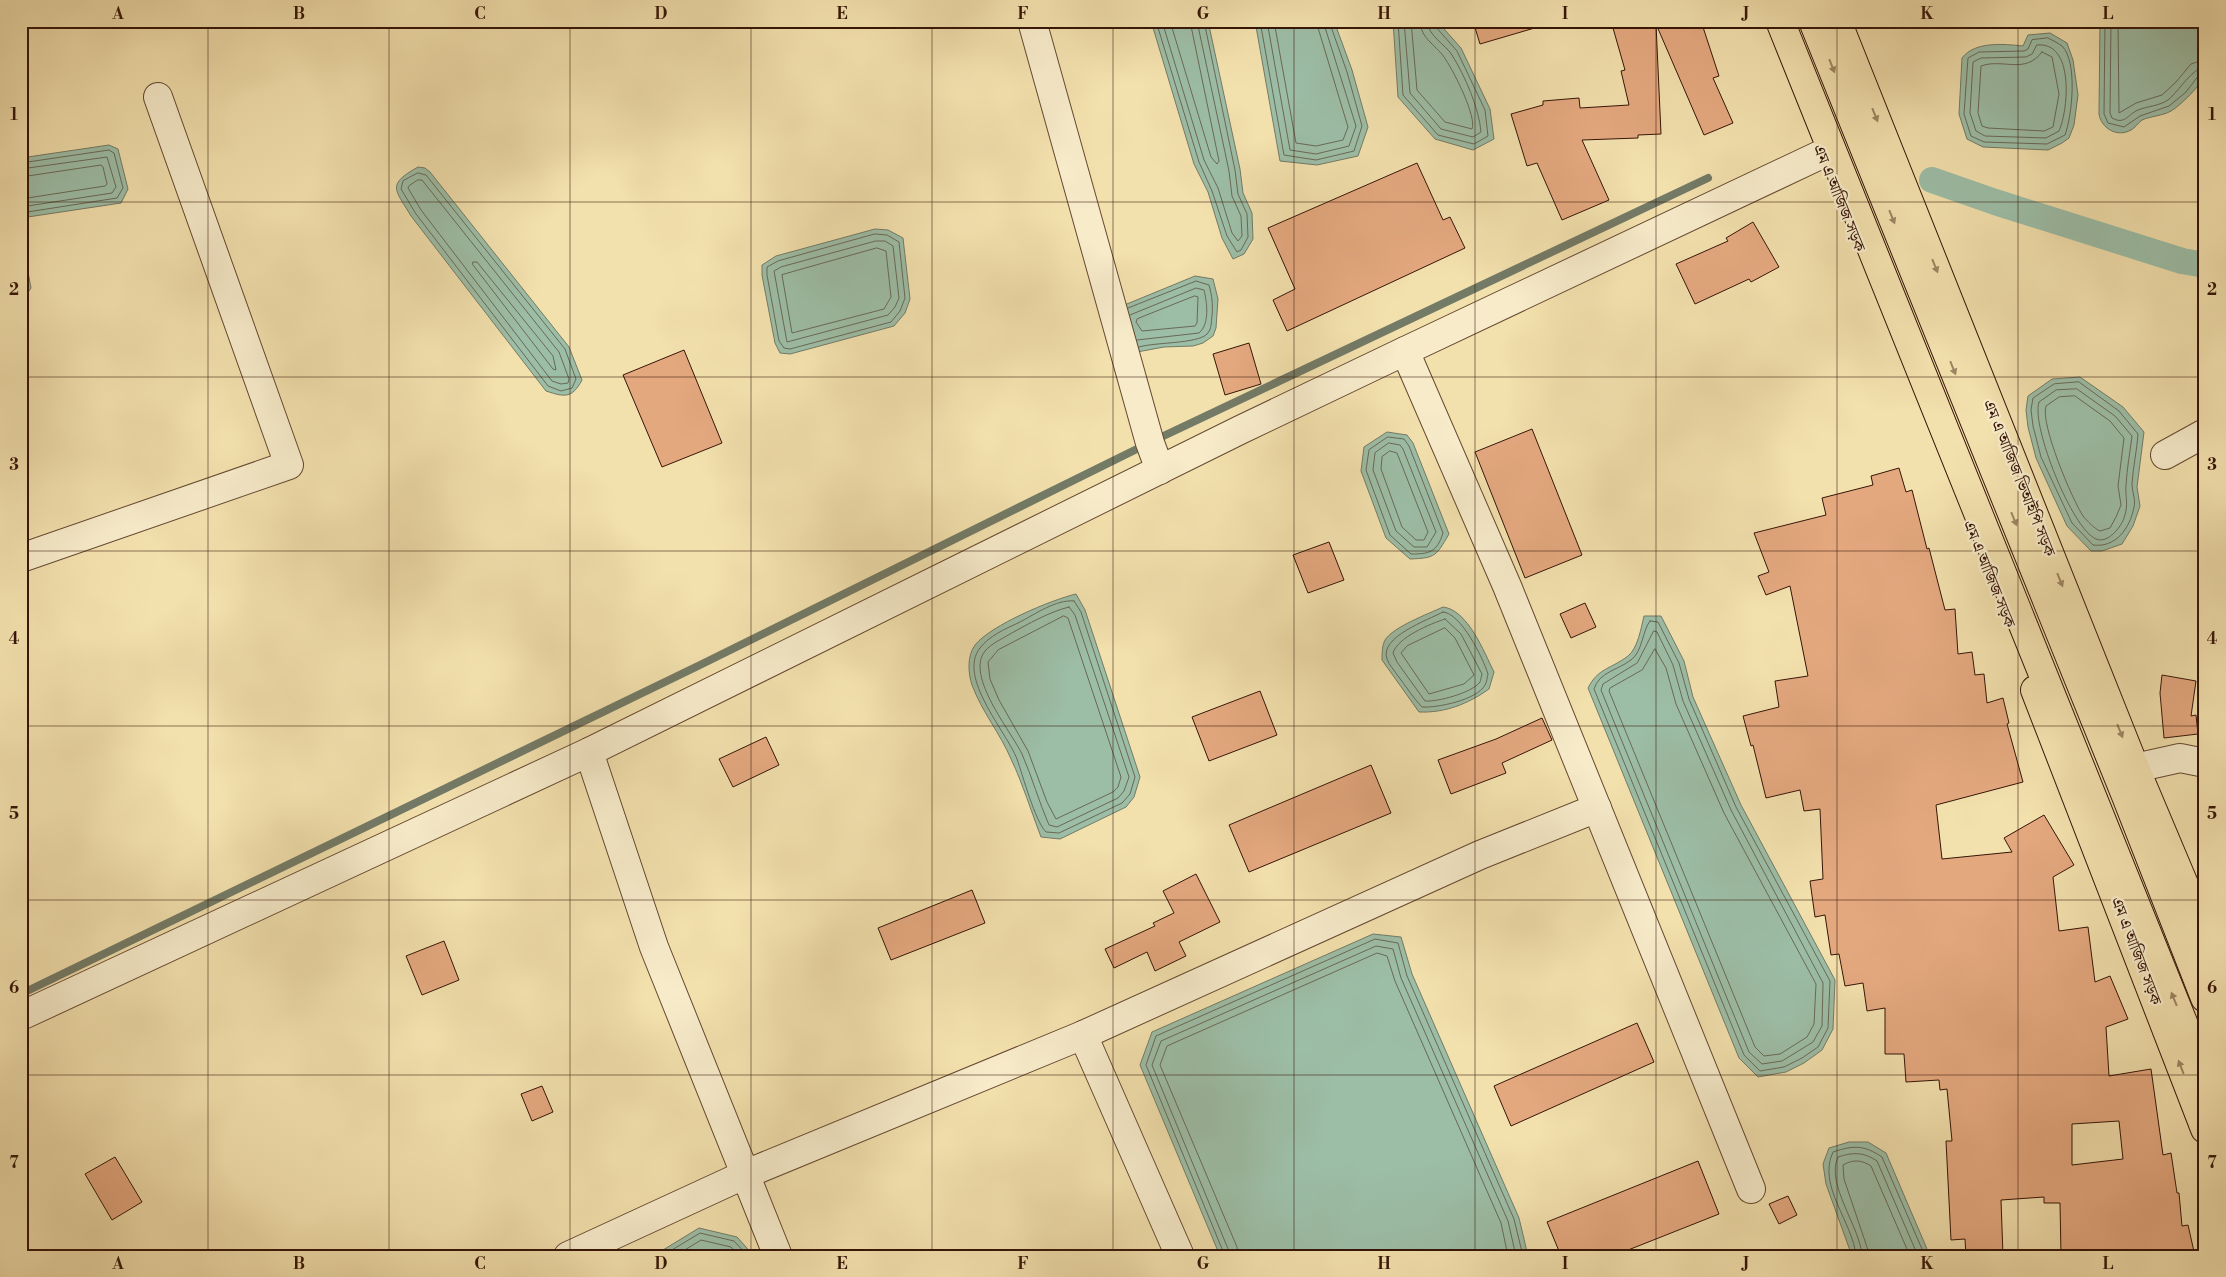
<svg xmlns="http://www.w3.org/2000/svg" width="2226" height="1277" font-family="'Libre Bodoni','Noto Serif Bengali',serif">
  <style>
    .water { fill: #9cbda6; stroke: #737a66 }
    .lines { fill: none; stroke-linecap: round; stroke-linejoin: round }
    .shore { stroke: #696956; stroke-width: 1 }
    .stream { stroke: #737a66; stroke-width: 8 }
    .canal { stroke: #9cbda6; stroke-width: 26 }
    .building { fill: #e4a87f; stroke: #361507; fill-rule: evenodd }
    .minor-casing { stroke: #654830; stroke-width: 30 }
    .primary-casing { stroke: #361507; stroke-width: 30 }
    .trunk-casing { stroke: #361507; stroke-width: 30 }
    .minor { stroke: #f7ebca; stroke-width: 28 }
    .primary { stroke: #f2e0ad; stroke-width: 28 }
    .trunk { stroke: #f2e0ad; stroke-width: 28 }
    .oneway { fill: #9d8562 }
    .grid { fill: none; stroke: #361507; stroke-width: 1; stroke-opacity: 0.55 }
    .labels { text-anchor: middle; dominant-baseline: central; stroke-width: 4.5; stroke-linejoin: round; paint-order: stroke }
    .street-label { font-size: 16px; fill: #361507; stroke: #f7ebca }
    .neatline { fill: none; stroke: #361507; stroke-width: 2 }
    .grid-label { font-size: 16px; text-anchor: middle; font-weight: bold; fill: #361507 }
  </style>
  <rect width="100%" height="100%" fill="#f2e0ad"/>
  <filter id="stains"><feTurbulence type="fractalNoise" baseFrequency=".004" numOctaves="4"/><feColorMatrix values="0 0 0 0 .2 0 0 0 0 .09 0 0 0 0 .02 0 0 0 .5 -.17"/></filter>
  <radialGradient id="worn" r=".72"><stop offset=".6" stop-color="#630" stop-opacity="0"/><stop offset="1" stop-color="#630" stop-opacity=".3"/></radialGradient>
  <!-- water -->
  <g class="water">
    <polygon points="1151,21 1208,21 1240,169 1243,193 1252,213 1253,239 1244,254 1233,259 1222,238 1208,192 1194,164"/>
    <polygon points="1255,21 1334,21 1352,70 1368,127 1358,156 1317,165 1280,161"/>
    <polygon points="1393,21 1437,21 1461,48 1490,109 1494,139 1473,150 1435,139 1398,97"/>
    <path d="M2100,21H2205C2205,35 2208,63 2205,75C2202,84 2180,106 2171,111C2162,116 2151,116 2142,120C2138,123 2135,128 2131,130C2117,138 2101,128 2099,114Z"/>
    <path d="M2050,33L2067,43L2073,60L2078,95L2074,125L2069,138L2062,143L2048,150L1983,147L1967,139L1959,114L1962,58C1975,41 2004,44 2023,46L2028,35Z"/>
    <polygon points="109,145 118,149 128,189 121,203 21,218 21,158"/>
    <path d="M418,167L425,168L430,172L569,347L582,380C572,399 564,397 546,391L411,216C395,189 386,185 418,167Z"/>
    <polygon points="875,229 888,230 903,238 910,299 905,313 894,326 790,354 780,353 775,343 762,275 762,265 776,256"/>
    <polygon points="21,235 31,288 25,297 21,298"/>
    <polygon points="1195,276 1213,279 1218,299 1216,328 1213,336 1203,343 1193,346 1164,347 1137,352 1122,306"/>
    <polygon points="2080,377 2123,407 2144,432 2137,487 2140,506 2133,526 2122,544 2102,551 2091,551 2067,526 2036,458 2028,427 2026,410 2028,396 2052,379"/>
    <path d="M1387,432L1407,435L1413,443L1449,534C1436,556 1436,558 1410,559L1386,538L1361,471L1364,447Z"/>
    <path d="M1076,594L1085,610L1140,777L1134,797L1126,807L1060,839L1041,837C1031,811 1023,784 1011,759C1000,733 982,712 972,685C968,673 967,656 975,645C991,625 1051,600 1076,594Z"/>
    <path d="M1443,607C1468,610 1484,652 1494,672L1489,689C1468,704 1445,713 1419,712L1382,660C1382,653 1382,646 1385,640C1393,627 1428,614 1443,607Z"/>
    <path d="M1644,616H1661L1684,661L1693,697L1741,805L1835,980L1833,1029L1822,1050L1804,1063L1786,1072L1758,1077L1739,1058L1588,688C1598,668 1611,669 1628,656C1638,648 1641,628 1644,616Z"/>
    <polygon points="1373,934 1401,937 1412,974 1519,1218 1528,1256 1220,1256 1140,1065 1152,1032"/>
    <polygon points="1849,1142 1868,1142 1886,1153 1930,1256 1852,1256 1826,1184 1823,1164 1829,1148"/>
    <polygon points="699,1228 737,1237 754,1256 649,1256 663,1250"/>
  </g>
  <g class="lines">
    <!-- shore -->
    <g class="shore">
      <polyline points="1156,21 1199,162 1212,191 1227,236 1237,252 1241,250 1248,237 1247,214 1238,194 1235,170 1204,21"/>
      <polyline points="1162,21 1204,160 1218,188 1232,233 1238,241 1242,236 1241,216 1232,196 1229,171 1197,21"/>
      <polyline points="1170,21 1211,157 1217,164 1219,161 1190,21"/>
      <polyline points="1260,21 1284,155 1316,160 1354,151 1362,126 1347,72 1329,21"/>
      <polyline points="1267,21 1290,150 1316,154 1349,146 1356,126 1323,21"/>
      <polyline points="1274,21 1296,143 1316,146 1343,140 1348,127 1316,21"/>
      <polyline points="1398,21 1403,95 1438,135 1474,144 1488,136 1485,110 1457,51 1435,26 1434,21"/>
      <path d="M1404,21L1410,93L1441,129L1473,137L1481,132C1479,108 1465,76 1452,55C1445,44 1428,36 1427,21"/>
      <path d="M1411,21L1417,90L1445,122L1472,129C1477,117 1454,72 1446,60C1438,46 1420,39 1420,21"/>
      <polyline points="2105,21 2104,114 2108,123 2124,127 2140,116 2169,106 2186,92 2199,75 2205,73"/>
      <path d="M2111,21L2110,113L2112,118C2125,125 2127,115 2138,110C2148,106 2159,106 2168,100C2179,91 2192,68 2205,67"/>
      <polyline points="2118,21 2119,113 2136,103 2162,95 2176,82 2191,64 2205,59"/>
      <path d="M2048,38C2052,40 2058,43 2062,46C2078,62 2072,116 2065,135L2047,144L1984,142L1971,136L1964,114L1968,58L1979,52L2024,51L2028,49L2032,40Z"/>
      <path d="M2037,45C2074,41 2069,108 2059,131L2046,138L1985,136L1976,131L1970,113L1973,62L1981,58L2026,57L2032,54Z"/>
      <path d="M2042,52L2052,57L2059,94L2053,127L2044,131L1988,128L1982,126L1978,113L1981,66C2003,58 2025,75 2042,52Z"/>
      <polyline points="21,163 109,150 114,153 123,188 117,198 21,213"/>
      <polyline points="21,169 107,157 116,187 112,193 21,207"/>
      <polygon points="418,173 426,175 565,349 576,379 572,388 561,391 548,386 416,214 401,189 403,181"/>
      <polyline points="21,177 101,165 103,167 107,184 105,186 21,199"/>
      <polygon points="418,180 422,180 559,352 569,379 568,383 561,384 552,381 421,210 408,188 409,186"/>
      <polygon points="875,234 887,235 899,242 905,298 900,311 891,322 790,349 784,348 779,341 767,275 767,267 778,261"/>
      <polygon points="876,241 885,241 893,246 899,298 895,307 888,315 787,342 774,271 781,267"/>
      <polygon points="877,248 886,251 891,297 884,309 792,333 782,275"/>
      <polygon points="473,262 477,262 553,356 556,370 553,369 473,265"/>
      <polygon points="1195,296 1198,297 1197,323 1195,326 1142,331 1136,322 1137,319 1144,316"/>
      <path d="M1128,308L1196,281L1209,285C1212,296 1213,304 1212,316C1211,322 1212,329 1207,334C1197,344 1155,342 1139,347"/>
      <path d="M1130,315L1196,288L1204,290C1207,302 1210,324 1199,333L1137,340"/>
      <path d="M2079,382L2119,411L2138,434C2137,450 2133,467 2132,484C2132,492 2136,500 2134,507C2130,528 2116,548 2093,545L2072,523L2041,457L2033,426L2031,410L2033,398L2054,384Z"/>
      <path d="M2077,389L2115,416L2132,436C2130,452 2127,468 2126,485C2125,498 2129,504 2124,518C2121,527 2108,544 2096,539C2072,529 2031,426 2039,402L2056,390Z"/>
      <path d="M2075,396L2110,421L2124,438L2118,486L2121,505L2116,517L2110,528L2100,531C2095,529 2087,521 2083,516C2072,499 2040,424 2046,406L2059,397Z"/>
      <path d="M1388,437L1404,439L1409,446L1443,533C1437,552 1430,554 1411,554L1390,535L1366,470L1369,450Z"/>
      <polygon points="1389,443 1400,445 1403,449 1436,532 1427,547 1414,547 1396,531 1373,470 1375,453"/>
      <polygon points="1390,451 1397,453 1428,532 1424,540 1416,540 1402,527 1381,469 1382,457"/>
      <path d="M1074,601L1081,612L1135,777L1130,794L1122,803L1059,833L1046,832C1035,821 1023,776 1017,759C1006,731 957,677 980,648C989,636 1005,629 1018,623C1034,615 1056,599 1074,601Z"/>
      <path d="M1069,607L1075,615L1129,777L1124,791L1118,798L1057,827L1049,825C1039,802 1032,777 1022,754C1011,731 965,676 985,651C992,643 1002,639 1010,634C1028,624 1049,612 1069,607Z"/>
      <path d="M1443,612C1461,613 1483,658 1488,674C1487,677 1487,682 1485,685C1477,700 1437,708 1422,707C1413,698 1406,686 1398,676C1395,671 1389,665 1387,659C1379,637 1428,620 1443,612Z"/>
      <polygon points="1064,616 1068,618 1121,777 1118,787 1113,792 1056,819 1047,802 1028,751 999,700 990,679 988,662 998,650"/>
      <path d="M1445,619L1461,634L1482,674C1481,677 1481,680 1480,682C1472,693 1437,702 1425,701L1397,662L1393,653C1398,637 1430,624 1445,619Z"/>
      <path d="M1650,621L1658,622L1679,663L1689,699L1736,807L1830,981L1828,1028L1818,1047L1802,1058L1784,1067L1760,1071L1744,1055L1594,689C1599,672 1618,670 1631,660C1643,651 1642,631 1650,621Z"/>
      <polygon points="1445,628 1455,638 1474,675 1464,684 1429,694 1401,653 1407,646"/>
      <polygon points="1654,631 1657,632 1673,665 1683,701 1731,810 1823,983 1822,1026 1813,1042 1782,1061 1762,1064 1749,1052 1601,690 1603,684 1637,663"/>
      <polygon points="1655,649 1666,668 1676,704 1724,813 1816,984 1814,1024 1807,1037 1780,1054 1764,1056 1755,1047 1609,691 1610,688 1642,670"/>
      <polyline points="662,1256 700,1233 734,1241 748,1256"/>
      <polyline points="675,1256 701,1240 731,1247 739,1256"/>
      <polyline points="1225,1256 1146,1065 1156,1036 1375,939 1398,943 1407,976 1514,1219 1523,1256"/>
      <polyline points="1231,1256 1152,1065 1161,1041 1376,946 1393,949 1401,978 1508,1221 1516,1256"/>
      <polyline points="1238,1256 1237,1247 1160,1065 1167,1046 1377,953 1387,956 1395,981 1501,1223 1508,1256"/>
      <path d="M1856,1256C1853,1222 1817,1186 1833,1152C1854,1145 1864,1145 1882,1157L1925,1256"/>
      <path d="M1862,1256C1861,1228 1825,1184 1838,1157C1853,1152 1864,1152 1877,1161L1918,1256"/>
      <path d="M1870,1256L1844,1179L1843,1165C1853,1159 1862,1160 1871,1166L1910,1256"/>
    </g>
    <!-- stream -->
    <g class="stream">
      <polyline points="1155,440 1708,178"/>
      <polyline points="21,994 700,665 1145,445"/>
    </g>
    <!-- canal -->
    <polyline class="canal" points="1932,180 1995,202 2182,261 2205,265"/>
  </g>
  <!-- building -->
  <g class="building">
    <polygon points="1473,21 1537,21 1538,27 1480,44"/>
    <polygon points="1611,21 1701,21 1719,76 1713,78 1733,123 1704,135 1656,24 1661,134 1638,135 1638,138 1582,140 1609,200 1562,220 1537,163 1527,166 1511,114 1543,105 1543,101 1579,98 1580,108 1629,105 1621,71 1625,70"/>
    <polygon points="1417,163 1443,220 1450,217 1465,248 1287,331 1273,300 1295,289 1268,228"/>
    <polygon points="1753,222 1779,267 1751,282 1749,279 1695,304 1676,264 1728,241 1726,238"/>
    <polygon points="1249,343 1261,384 1225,395 1213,354"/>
    <polygon points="684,350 722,443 662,467 623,375"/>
    <polygon points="1532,429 1582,555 1525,578 1475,452"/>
    <path d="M1899,468L1906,492L1912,490L1927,549L1929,548L1945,610L1955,609L1958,654L1972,652L1975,675L1984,674L1987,703L2003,698L2009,723L2007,724L2023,782L1936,805L1942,859L2012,852L2004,838L2044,815L2074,865L2053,877L2059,931L2088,927L2095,982L2110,976L2128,1019L2106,1027L2109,1076L2151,1069L2163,1155L2171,1153L2177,1193H2179L2182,1226L2188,1225L2195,1256H2061L2060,1203H2044V1197L2001,1200L2003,1256H1966L1965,1239L1951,1240L1946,1141H1952L1947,1089L1940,1090L1939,1080L1906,1082L1904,1054H1885V1008L1867,1011L1863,983L1845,986L1839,954L1831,955L1825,915L1815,917L1810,881L1823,879L1820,809L1804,811L1800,790L1766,798L1753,745L1751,746L1743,716L1779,707L1775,681L1808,676L1790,586L1766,595L1758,576L1769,572L1754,533L1826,515L1822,498L1873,485L1871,476ZM2119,1121L2123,1159L2072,1165V1124Z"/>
    <polygon points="1329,542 1344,580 1308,593 1293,555"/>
    <polygon points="1585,603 1596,627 1571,638 1560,614"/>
    <polygon points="2162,675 2196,681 2191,716 2196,715 2198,734 2164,738 2160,693"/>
    <polygon points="1260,691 1277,735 1209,761 1192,717"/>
    <polygon points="1542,718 1552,740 1502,763 1506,773 1451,794 1438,760 1496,739"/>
    <polygon points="766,737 779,765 733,787 719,759"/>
    <polygon points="1371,765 1391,813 1249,872 1229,825"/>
    <polygon points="1196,874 1220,922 1179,942 1186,956 1155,971 1147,952 1114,968 1105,949 1155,926 1153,923 1174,913 1163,891"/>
    <polygon points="972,890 985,923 891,960 878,928"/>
    <polygon points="444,941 459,980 422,995 406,956"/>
    <polygon points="1637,1023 1654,1062 1511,1126 1494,1086"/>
    <polygon points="542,1086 553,1112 532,1121 521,1094"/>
    <polygon points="115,1157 142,1202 112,1220 85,1174"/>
    <polygon points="1698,1161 1719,1214 1613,1256 1561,1256 1547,1222"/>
    <polygon points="1788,1196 1797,1215 1779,1224 1769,1204"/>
  </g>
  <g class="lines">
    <defs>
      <g id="minor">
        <polyline points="1032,21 1150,443 1160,470"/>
        <polyline points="1405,351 1822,154"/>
        <polyline points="2165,455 2205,433"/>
        <polyline points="21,558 289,465 158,97"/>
        <polyline points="589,752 654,947 778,1256"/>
        <polyline points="2135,768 2180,758 2205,763"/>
        <polyline points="21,1016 589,752 1240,430 1405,351 1507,586 1751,1189"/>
        <polyline points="1083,1035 1180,1256"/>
        <polyline points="568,1256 746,1174 1083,1035 1480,855 1597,808"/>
      </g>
      <g id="primary">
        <polyline points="1837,21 2135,768 2205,934"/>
        <polyline points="2035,690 2205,1129"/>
      </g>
      <g id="trunk">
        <polyline points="1780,21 2205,1077"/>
        <polyline points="1813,21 2126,796 2205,998"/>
      </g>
    </defs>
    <!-- minor casing -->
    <use href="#minor" class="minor-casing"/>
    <!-- primary casing -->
    <use href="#primary" class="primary-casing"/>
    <!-- trunk casing -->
    <use href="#trunk" class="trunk-casing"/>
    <!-- minor -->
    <use href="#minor" class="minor"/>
    <!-- primary -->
    <use href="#primary" class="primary"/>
    <!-- trunk -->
    <use href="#trunk" class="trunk"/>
  </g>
  <!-- one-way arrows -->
  <defs><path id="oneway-solid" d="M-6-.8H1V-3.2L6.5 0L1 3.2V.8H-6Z" transform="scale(1.25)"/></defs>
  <g class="oneway">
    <use href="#oneway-solid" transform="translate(1832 66) rotate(68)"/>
    <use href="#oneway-solid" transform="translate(1875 115) rotate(68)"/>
    <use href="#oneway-solid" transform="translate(1892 217) rotate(68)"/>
    <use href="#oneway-solid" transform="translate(1935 266) rotate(68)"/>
    <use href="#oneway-solid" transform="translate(1953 368) rotate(68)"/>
    <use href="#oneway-solid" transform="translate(2014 519) rotate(68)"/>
    <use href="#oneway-solid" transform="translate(2060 580) rotate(68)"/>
    <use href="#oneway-solid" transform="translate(2120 731) rotate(68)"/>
    <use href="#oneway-solid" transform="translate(2174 999) rotate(-112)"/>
    <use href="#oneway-solid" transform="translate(2181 1067) rotate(-111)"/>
  </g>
  <!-- grid -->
  <path class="grid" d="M208,21V1256M389,21V1256M570,21V1256M751,21V1256M932,21V1256M1113,21V1256M1294,21V1256M1475,21V1256M1656,21V1256M1837,21V1256M2018,21V1256M21,202H2205M21,377H2205M21,551H2205M21,726H2205M21,900H2205M21,1075H2205"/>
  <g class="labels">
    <!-- street labels -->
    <g class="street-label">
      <text transform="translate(1839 198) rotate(68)">এম এ আজিজ সড়ক</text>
      <text transform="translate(2019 478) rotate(68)">এম এ আজিজ ভিআইপি সড়ক</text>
      <text transform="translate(1989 574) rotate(68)">এম এ আজিজ সড়ক</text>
      <text transform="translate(2136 951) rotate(69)">এম এ আজিজ সড়ক</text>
    </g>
  </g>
  <!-- margin -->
  <rect width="2226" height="1277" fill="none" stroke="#f2e0ad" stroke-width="55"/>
  <rect x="28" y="28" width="2170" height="1222" class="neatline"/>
  <g class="grid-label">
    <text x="118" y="19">A</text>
    <text x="299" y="19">B</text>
    <text x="480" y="19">C</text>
    <text x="661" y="19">D</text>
    <text x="842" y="19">E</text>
    <text x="1023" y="19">F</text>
    <text x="1203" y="19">G</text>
    <text x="1384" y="19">H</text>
    <text x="1565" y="19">I</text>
    <text x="1746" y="19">J</text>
    <text x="1927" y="19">K</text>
    <text x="2108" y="19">L</text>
    <text x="14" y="120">1</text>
    <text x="2212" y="120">1</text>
    <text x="14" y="295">2</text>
    <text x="2212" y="295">2</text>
    <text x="14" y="470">3</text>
    <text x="2212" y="470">3</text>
    <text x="14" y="644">4</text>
    <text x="2212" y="644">4</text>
    <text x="14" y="819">5</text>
    <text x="2212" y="819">5</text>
    <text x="14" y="993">6</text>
    <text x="2212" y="993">6</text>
    <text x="14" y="1168">7</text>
    <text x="2212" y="1168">7</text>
    <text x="118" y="1269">A</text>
    <text x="299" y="1269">B</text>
    <text x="480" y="1269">C</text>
    <text x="661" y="1269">D</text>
    <text x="842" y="1269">E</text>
    <text x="1023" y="1269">F</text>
    <text x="1203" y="1269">G</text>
    <text x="1384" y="1269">H</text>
    <text x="1565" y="1269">I</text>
    <text x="1746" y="1269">J</text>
    <text x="1927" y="1269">K</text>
    <text x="2108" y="1269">L</text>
  </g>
  <rect width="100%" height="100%" filter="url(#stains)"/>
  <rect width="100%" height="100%" fill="url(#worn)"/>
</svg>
